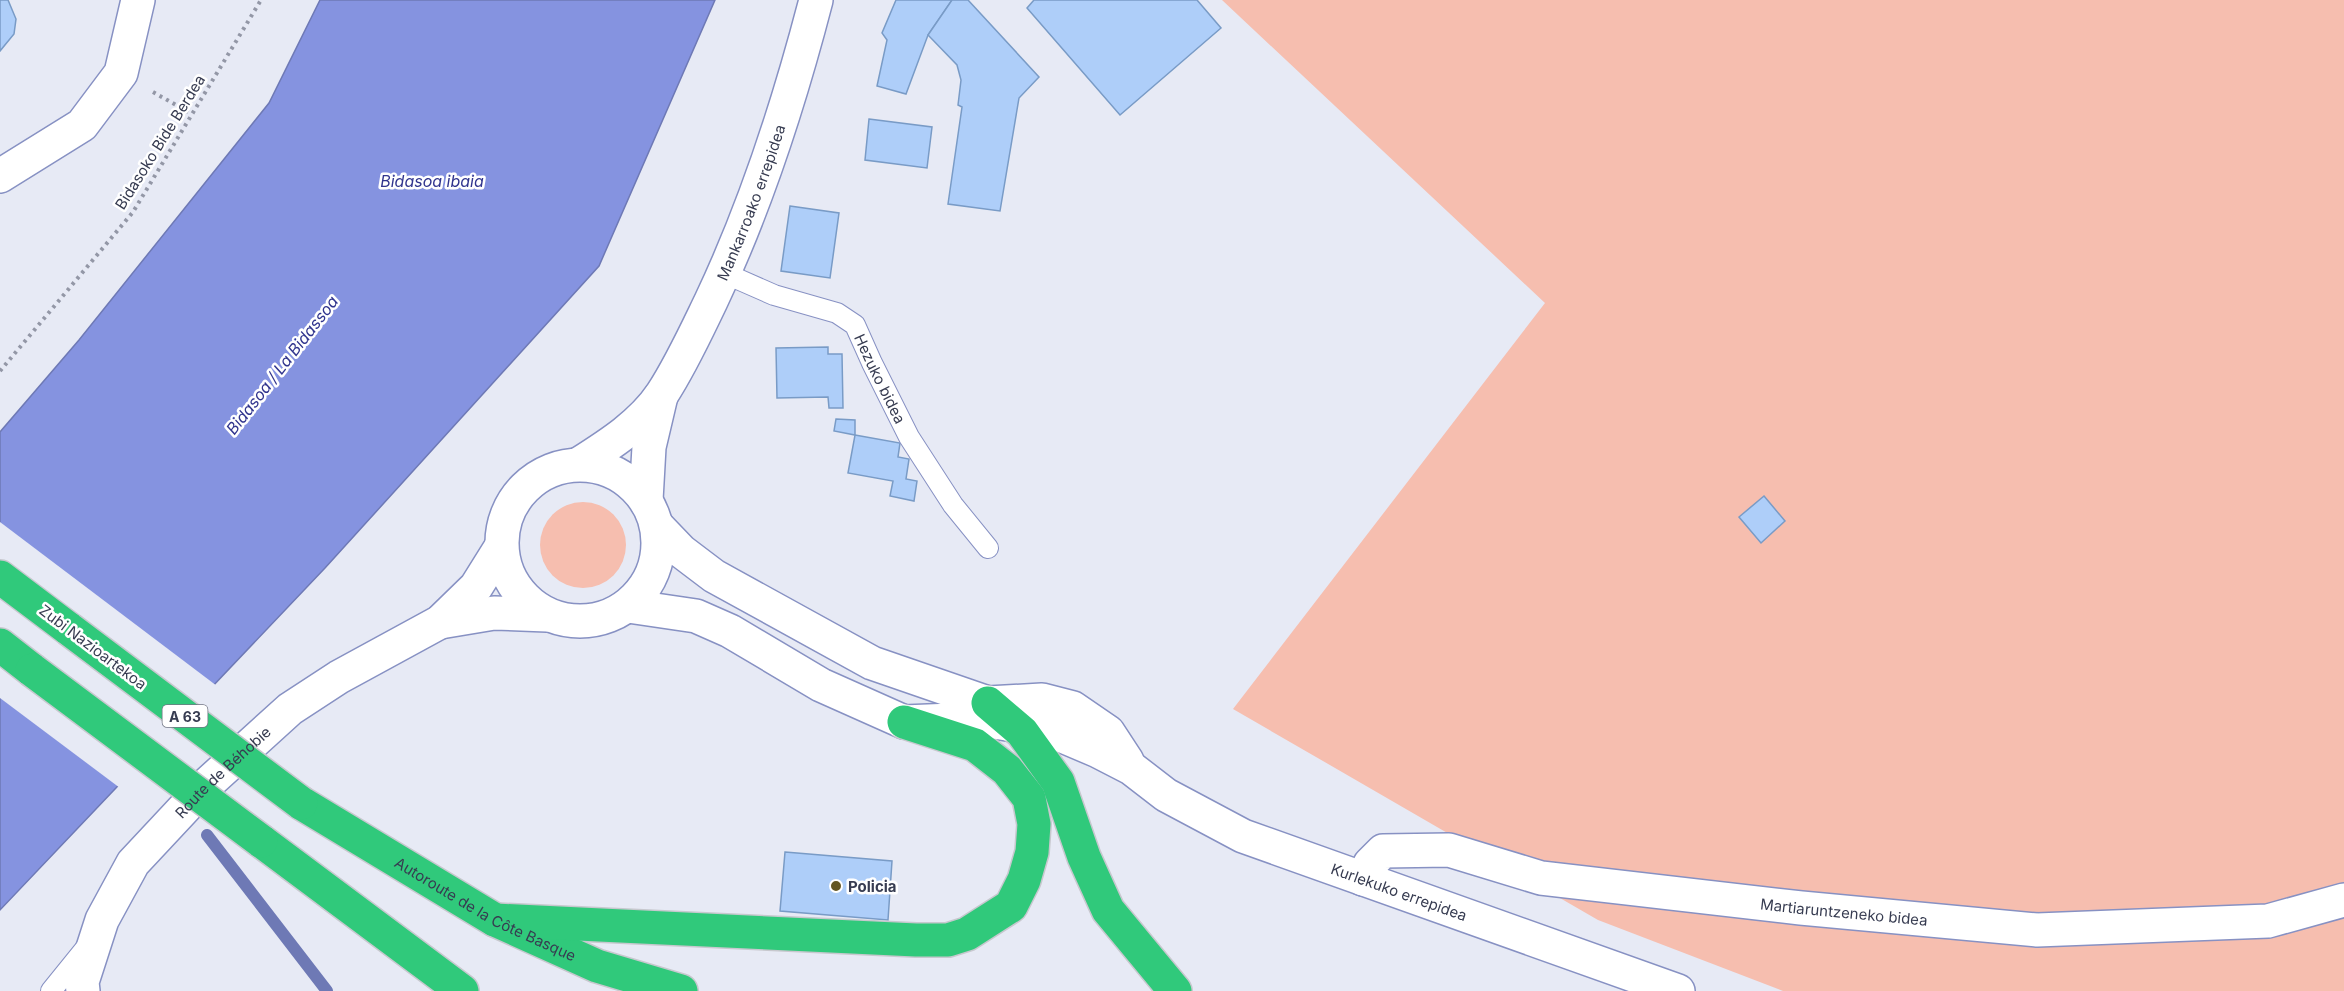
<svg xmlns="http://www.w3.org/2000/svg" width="2344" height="991" font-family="Inter,sans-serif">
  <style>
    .green { fill: #f6beaf }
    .water { fill: #8593e0; stroke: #6e79b5; stroke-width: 1.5 }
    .pier { fill: #e7eaf5 }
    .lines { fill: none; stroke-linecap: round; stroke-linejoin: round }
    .stream { stroke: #6e79b5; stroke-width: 12 }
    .building { fill: #aecef9; stroke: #799bc6; stroke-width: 1.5 }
    .lane-casing { stroke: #8791c3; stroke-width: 22 }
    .street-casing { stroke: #8791c3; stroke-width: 36 }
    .secondary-casing { stroke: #8791c3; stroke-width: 36 }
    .highway-casing { stroke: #c7c8ce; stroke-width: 36 }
    .path { stroke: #9397a6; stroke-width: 4; stroke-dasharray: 3 4.5; stroke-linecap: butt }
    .lane { stroke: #fff; stroke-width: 20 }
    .street { stroke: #fff; stroke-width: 33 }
    .secondary { stroke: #fff; stroke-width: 33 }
    .highway { stroke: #30c97b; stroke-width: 33 }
    .highway-bridge-casing { stroke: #c7c8ce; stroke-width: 36; stroke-linecap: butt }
    .highway-bridge { stroke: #30c97b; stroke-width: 33 }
    .poi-dot { fill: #625522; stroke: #fff; stroke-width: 2 }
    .labels { text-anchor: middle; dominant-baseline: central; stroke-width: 5; stroke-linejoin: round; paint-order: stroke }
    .shield { fill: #fff; stroke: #737685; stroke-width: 1.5 }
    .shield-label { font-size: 14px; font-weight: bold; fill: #373c51 }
    .street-label { font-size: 15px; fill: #373c51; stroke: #fff }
    .poi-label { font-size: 15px; font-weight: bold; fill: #373c51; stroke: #fff; text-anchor: start }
    .water-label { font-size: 16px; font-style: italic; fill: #31358e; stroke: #fff }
  </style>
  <rect width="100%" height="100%" fill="#e7eaf5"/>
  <!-- green -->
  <g class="green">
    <polygon points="1222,0 2344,0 2344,991 1783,991 1598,920 1233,709 1545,303"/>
    <circle cx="583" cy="545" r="43"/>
  </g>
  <!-- water -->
  <polygon class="water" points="320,0 715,0 599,266 325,568 0,910 0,432 79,340 269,103"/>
  <!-- pier -->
  <polygon class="pier" points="0,522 217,686 120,788 0,698"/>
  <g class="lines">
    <!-- stream -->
    <polyline class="stream" points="207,835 327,991"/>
  </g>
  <!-- building -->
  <g class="building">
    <polygon points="0,0 8,0 16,19 14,34 0,51"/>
    <polygon points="896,0 952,0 928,35 906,94 877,86 887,40 882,33"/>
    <polygon points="952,0 968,0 1039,77 1019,98 1000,211 948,204 962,107 958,105 961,80 957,65 928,35"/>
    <polygon points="1034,0 1197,0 1221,28 1120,115 1027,8"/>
    <polygon points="869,119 932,127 927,168 865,160"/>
    <polygon points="790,206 839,213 830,278 781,271"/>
    <polygon points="828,347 828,354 842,354 843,408 829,408 828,397 777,398 776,348"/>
    <polygon points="836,419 855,420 855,435 834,431"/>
    <polygon points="855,435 900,443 898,457 909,459 906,479 917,481 914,501 890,496 893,481 848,473"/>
    <polygon points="1764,496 1785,521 1761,543 1739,517"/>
    <polygon points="785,852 892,861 888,920 780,911"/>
  </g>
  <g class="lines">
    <defs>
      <g id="lane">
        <path id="s1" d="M724,273L774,295L837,313L855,325L872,363L909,437L953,505L988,548"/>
        <polyline points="51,991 85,949"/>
      </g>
      <g id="street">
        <polyline points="0,176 82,125 121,73 138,0"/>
        <polyline points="657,526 681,551 714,576 872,663 988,703 1042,700 1073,708 1108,732 1127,761"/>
        <path id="s2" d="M628,606L696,616L730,631L821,685L904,722L976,719L1051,731L1098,751L1131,768L1166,795L1243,836L1678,991"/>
        <path id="s3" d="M1363,879L1370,864L1383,851L1449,850L1541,878L1801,908L2037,930L2268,921L2344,900"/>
      </g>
      <g id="secondary">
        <path id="s4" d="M579,464C609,445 642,424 662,394C681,365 696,332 711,301C757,204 789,104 816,0"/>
        <circle cx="580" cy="543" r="78"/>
        <polyline points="646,500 649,447 661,396"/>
        <polyline points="440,622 494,613 547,615"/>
        <path id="s5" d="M83,991L82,982L102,920L133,863L205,786L290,709L339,677L440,622L476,587L501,547"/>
      </g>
      <g id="highway">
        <polyline points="0,577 69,629"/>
        <polyline points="0,645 32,670"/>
        <polyline points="988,703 1022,732 1058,782 1084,857 1108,910 1175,991"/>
        <path id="s6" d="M301,803L495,920L597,966L681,991"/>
        <polyline points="261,841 462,991"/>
        <polyline points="495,920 916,940 948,940 967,934 1011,906 1024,880 1032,852 1034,824 1029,798 1007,770 975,745 904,722"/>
      </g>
    </defs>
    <!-- lane casing -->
    <use href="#lane" class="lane-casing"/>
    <!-- street casing -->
    <use href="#street" class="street-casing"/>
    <!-- secondary casing -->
    <use href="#secondary" class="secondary-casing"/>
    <!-- highway casing -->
    <use href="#highway" class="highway-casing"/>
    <!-- path -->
    <g class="path">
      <polyline points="153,92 192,114"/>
      <polyline points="0,371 133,212 261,0"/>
    </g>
    <!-- lane -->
    <use href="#lane" class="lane"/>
    <!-- street -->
    <use href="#street" class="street"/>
    <!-- secondary -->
    <use href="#secondary" class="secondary"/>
    <!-- highway -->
    <use href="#highway" class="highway"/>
    <defs>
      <g id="highway-bridge">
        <polyline points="69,629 301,803"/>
        <polyline points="32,670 261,841"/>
      </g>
    </defs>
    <!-- highway-bridge casing -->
    <use href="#highway-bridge" class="highway-bridge-casing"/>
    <!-- highway-bridge -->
    <use href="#highway-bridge" class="highway-bridge"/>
  </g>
  <!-- markers -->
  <circle class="poi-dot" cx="836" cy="886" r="6"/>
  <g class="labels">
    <!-- shield labels -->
    <rect class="shield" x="162.5" y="705" width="45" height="22" rx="4.5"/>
    <g class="shield-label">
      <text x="185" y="716">A 63</text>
    </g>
    <!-- street labels -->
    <g class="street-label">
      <text transform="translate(160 142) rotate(-58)">Bidasoko Bide Berdea</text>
      <text stroke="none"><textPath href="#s4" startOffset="321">Mankarroako errepidea</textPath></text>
      <text stroke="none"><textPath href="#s1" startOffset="201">Hezuko bidea</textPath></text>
      <text transform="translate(93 647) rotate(37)">Zubi Nazioartekoa</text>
      <text stroke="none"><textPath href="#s5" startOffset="267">Route de Béhobie</textPath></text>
      <text stroke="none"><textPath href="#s2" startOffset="836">Kurlekuko errepidea</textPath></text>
      <text stroke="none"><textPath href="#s6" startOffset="213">Autoroute de la Côte Basque</textPath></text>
      <text stroke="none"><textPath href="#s3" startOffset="502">Martiaruntzeneko bidea</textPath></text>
    </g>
    <!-- poi labels -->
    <g class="poi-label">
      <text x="848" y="886">Policia</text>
    </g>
    <!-- water labels -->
    <g class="water-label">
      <text x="432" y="181">Bidasoa ibaia</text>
      <text transform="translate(282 365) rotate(-52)">Bidasoa / La Bidassoa</text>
    </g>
  </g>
</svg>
